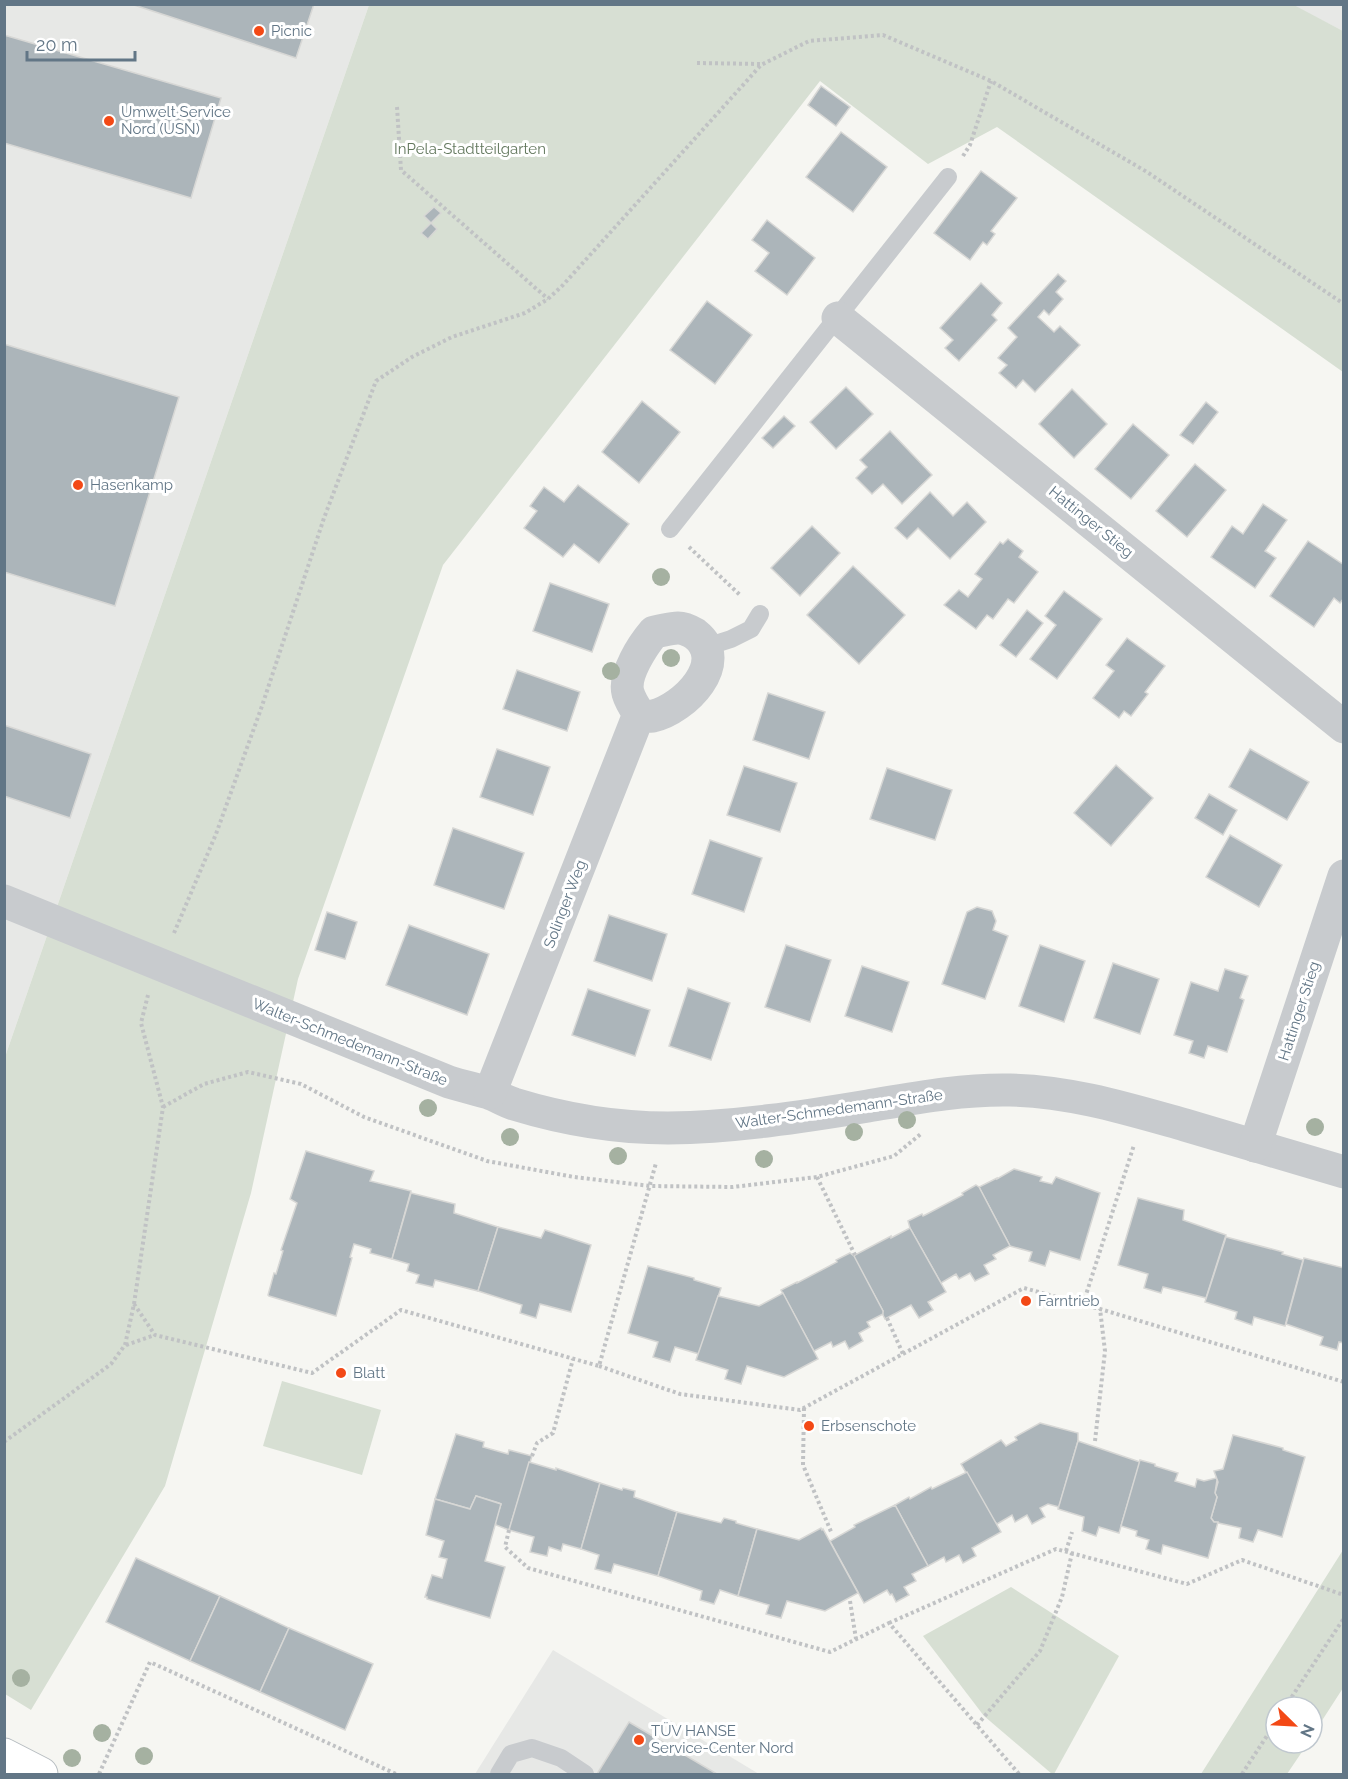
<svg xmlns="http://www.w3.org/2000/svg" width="1348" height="1779" font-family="Raleway,sans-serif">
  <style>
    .built { fill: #e7e8e6 }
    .green { fill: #d7dfd3 }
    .building { fill: #acb5ba; stroke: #d7d7d5; stroke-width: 1.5 }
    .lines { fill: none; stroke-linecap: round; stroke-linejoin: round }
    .secondary-casing { stroke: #b7bdc1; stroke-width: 35 }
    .path { stroke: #c0c2c4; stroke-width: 4; stroke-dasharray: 3 3; stroke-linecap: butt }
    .service { stroke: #c8cbce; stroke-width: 18 }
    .minor { stroke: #c8cbce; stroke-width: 33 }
    .secondary { stroke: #fff; stroke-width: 33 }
    .tree { fill: #a5b1a1 }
    .poi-dot { fill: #f34916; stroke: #fff; stroke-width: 2 }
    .labels { text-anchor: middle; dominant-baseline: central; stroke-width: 6; stroke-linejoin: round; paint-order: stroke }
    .poi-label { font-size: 15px; fill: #627686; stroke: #fff; text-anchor: start }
    .park-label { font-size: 15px; fill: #63785e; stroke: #fff }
    .street-label { font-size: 15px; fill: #627686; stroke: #fff }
  </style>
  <rect width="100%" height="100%" fill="#f6f6f2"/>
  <!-- built -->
  <g class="built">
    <polygon points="5,5 369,5 5,1057"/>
    <polygon points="1292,5 1343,5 1343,31"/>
    <polygon points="553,1650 759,1774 475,1774"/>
  </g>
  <!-- green -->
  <g class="green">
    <polygon points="1292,4 1343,31 1343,372 997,127 928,164 820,81 443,565 298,979 251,1193 165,1486 31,1710 5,1694 5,1057 369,5"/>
    <polygon points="282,1381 381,1410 362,1475 263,1446"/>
    <polygon points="1343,1550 1343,1688 1312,1736 1312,1707 1276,1707 1276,1743 1308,1743 1287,1774 1201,1774"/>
    <polygon points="1011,1587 1119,1656 1054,1774 1052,1774 984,1716 923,1636"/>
  </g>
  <!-- building -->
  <g class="building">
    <polygon points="131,4 314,4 296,58"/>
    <polygon points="4,35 221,98 191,198 4,143"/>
    <polygon points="821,86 850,107 836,126 808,105"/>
    <polygon points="841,132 887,167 853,212 806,177"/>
    <polygon points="981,171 1017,198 991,231 995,234 987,245 983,242 970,260 934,233"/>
    <polygon points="434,207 441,213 431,223 424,216"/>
    <polygon points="767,220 815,258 787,295 755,271 769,253 752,240"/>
    <polygon points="431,223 437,229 428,239 421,233"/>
    <polygon points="1058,274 1066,281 1056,292 1063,299 1049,315 1044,310 1038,317 1054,332 1060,326 1080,345 1035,392 1023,380 1016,388 999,373 1007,365 998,358 1017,337 1008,328"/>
    <polygon points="981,283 1002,303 992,315 997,320 959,361 945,348 953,340 940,328"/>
    <polygon points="707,301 752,335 715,384 670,350"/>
    <polygon points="4,344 179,397 115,606 4,572"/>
    <polygon points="846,387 873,414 836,449 810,422"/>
    <polygon points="1072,389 1107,424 1074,458 1039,424"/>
    <polygon points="642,401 680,432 639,483 602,452"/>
    <polygon points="1206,402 1218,412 1193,444 1180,435"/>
    <polygon points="784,416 795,426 773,448 762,438"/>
    <polygon points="1133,424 1169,455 1131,499 1095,469"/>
    <polygon points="890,431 932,475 902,504 883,484 872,494 856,478 867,467 860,460"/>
    <polygon points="1195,464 1226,490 1187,537 1156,511"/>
    <polygon points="578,485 629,524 599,563 574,544 563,557 524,528 537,511 530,506 544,487 564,502"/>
    <polygon points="930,492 953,516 967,502 986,522 950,559 918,528 907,539 895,528"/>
    <polygon points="1263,504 1287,520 1265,551 1276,558 1255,588 1211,557 1232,526 1243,534"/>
    <polygon points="812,526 840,553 800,596 771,568"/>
    <polygon points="1008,539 1023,551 1019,557 1038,572 1014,603 1008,599 993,619 987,615 976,629 944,605 959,590 968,597 982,579 975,574 1000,542 1003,544"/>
    <polygon points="1308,541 1344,565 1344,598 1340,603 1334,598 1314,627 1270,596"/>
    <polygon points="853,566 905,615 859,664 807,615"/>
    <polygon points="550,583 609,604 592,652 533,631"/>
    <polygon points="1064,591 1102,619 1057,679 1030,659 1056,625 1045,616"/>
    <polygon points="1027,610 1043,623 1016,657 1000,645"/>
    <polygon points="1127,638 1165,666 1145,692 1148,694 1131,716 1124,711 1119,718 1093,698 1114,671 1106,665"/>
    <polygon points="517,670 580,692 567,731 503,709"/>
    <polygon points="768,693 825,712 809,759 753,740"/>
    <polygon points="4,725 91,754 70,818 4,796"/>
    <polygon points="497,749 550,767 533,815 480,797"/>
    <polygon points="1250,749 1309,782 1287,820 1229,787"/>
    <polygon points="1116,765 1153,798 1111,846 1074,813"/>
    <polygon points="744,766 797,783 780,832 727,815"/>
    <polygon points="887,768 952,790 935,840 870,819"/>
    <polygon points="1209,794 1237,810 1223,835 1195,818"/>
    <polygon points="453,828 524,853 504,909 434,885"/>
    <polygon points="1230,835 1282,865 1259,907 1206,877"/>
    <polygon points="710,840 762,858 744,912 692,894"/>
    <polygon points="977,907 992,911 996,921 993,930 1008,936 985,999 942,984 967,912"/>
    <polygon points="327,912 357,922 345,959 315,950"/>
    <polygon points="609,915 667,934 652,981 594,961"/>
    <polygon points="409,925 489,954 467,1015 386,985"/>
    <polygon points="786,945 831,960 810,1022 765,1007"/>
    <polygon points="1040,945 1085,961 1064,1022 1019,1006"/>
    <polygon points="1113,963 1159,979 1140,1034 1094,1018"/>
    <polygon points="862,966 909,982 892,1032 845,1016"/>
    <polygon points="1225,969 1248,976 1240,998 1244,1000 1227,1052 1208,1046 1204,1058 1189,1053 1193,1041 1174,1035 1191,982 1218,991"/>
    <polygon points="688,988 730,1003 711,1060 669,1046"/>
    <polygon points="588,989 650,1010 635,1056 572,1035"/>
    <polygon points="306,1151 374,1171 370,1181 411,1191 392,1259 370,1253 371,1249 354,1244 350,1257 352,1258 336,1316 269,1296 268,1295 274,1273 276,1274 283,1251 281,1250 297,1203 290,1199"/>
    <polygon points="1014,1169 1042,1177 1040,1181 1052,1184 1056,1177 1100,1193 1080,1260 1050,1251 1045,1266 1029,1261 1032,1252 1010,1246 979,1187 997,1178 997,1179"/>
    <polygon points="976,1185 979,1187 1010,1246 993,1255 996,1259 984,1265 989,1274 975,1281 970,1273 959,1279 956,1274 941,1283 910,1228 908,1221 922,1214 923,1216 927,1214 963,1195 962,1193"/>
    <polygon points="411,1193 455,1204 454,1213 498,1227 478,1291 435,1280 433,1287 416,1283 419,1275 407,1271 409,1264 392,1259"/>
    <polygon points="1138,1198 1184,1210 1183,1220 1226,1235 1206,1298 1163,1287 1161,1293 1144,1288 1148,1274 1118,1265"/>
    <polygon points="498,1227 541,1238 545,1230 591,1245 571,1312 540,1304 536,1318 520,1313 522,1305 478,1291"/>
    <polygon points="910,1228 946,1292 928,1302 933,1310 919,1318 911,1305 885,1319 882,1313 883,1311 853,1256 891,1236 891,1238"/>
    <polygon points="1226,1237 1283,1252 1282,1254 1303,1260 1285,1326 1254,1317 1252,1325 1235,1319 1237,1312 1205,1302"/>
    <polygon points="850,1253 854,1256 883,1311 883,1314 867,1322 870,1327 859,1333 863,1341 849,1349 845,1341 833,1347 831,1342 814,1351 781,1290 797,1282 797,1283 837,1262 836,1260"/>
    <polygon points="1304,1258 1344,1268 1344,1343 1339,1342 1337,1350 1320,1345 1323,1337 1286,1324"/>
    <polygon points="648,1266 694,1278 694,1280 721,1288 699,1354 675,1347 670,1362 653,1357 658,1342 628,1333"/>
    <polygon points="783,1293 818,1359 784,1377 747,1366 741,1384 725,1379 728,1370 696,1360 718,1296 759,1306"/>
    <polygon points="1040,1423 1078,1433 1078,1441 1059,1507 1048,1504 1040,1508 1045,1517 1032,1524 1027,1515 1015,1522 1012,1515 997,1524 994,1521 961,1464 1001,1440 1006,1446 1017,1440 1015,1437"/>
    <polygon points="456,1434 484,1442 483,1447 508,1454 509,1450 532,1456 509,1530 496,1525 495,1522 501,1504 499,1503 476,1496 470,1509 435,1499"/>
    <polygon points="1233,1435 1283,1448 1283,1450 1305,1457 1282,1537 1258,1530 1253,1542 1239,1538 1241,1528 1214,1522 1211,1518 1217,1497 1215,1493 1218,1482 1214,1471 1223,1469"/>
    <polygon points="1078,1441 1140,1462 1119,1533 1099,1527 1096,1536 1082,1531 1084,1517 1058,1509"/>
    <polygon points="1140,1460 1155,1464 1155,1466 1178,1473 1175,1481 1195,1487 1197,1479 1204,1481 1216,1478 1217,1480 1215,1493 1217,1497 1211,1518 1214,1522 1218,1522 1208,1558 1163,1545 1161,1554 1146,1549 1149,1540 1136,1536 1137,1531 1121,1526"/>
    <polygon points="529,1462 556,1470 556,1468 600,1483 581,1549 563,1544 561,1551 549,1547 547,1556 530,1552 534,1537 509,1530"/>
    <polygon points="967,1472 1001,1532 972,1548 976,1556 963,1563 959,1555 946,1562 944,1557 928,1566 895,1505 909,1497 910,1499 931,1487 932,1489"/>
    <polygon points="600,1483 622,1490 623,1488 635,1491 634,1497 677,1512 658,1576 614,1564 611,1573 595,1569 599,1555 581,1549"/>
    <polygon points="476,1496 501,1504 485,1561 505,1567 490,1618 427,1599 427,1597 425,1597 432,1575 442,1578 447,1559 439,1557 444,1541 426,1535 435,1499 470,1509"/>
    <polygon points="895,1505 928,1566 912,1574 916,1581 904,1587 909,1595 896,1602 892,1594 890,1595 887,1590 864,1603 830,1541 855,1527 854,1525"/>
    <polygon points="677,1512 721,1523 724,1518 736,1521 736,1523 757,1529 738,1596 720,1590 714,1604 700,1600 702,1591 658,1576"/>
    <polygon points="821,1528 822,1530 823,1529 858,1593 825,1611 787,1601 781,1618 766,1614 769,1605 738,1596 757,1529 799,1540"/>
    <polygon points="136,1558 220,1596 190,1661 106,1622"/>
    <polygon points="220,1596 289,1628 260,1692 190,1661"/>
    <polygon points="289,1628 373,1664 345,1730 260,1692"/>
    <polygon points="629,1722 717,1774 597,1774"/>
  </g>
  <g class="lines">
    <defs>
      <polyline id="secondary" points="4,1755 41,1774"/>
    </defs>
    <!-- secondary casing -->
    <use href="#secondary" class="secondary-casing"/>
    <!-- path -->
    <g class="path">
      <polyline points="697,63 761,64"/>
      <polyline points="397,107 401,170 548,299"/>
      <polyline points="963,156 970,145 991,81"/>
      <polyline points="689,547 740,595"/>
      <polyline points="174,933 216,834 262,706 324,518 376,381 412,357 452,337 525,313 548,299 563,285 761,65 809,41 883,35 991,81 1147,172 1344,304"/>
      <polyline points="163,1107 204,1084 248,1072 301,1084 364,1117 487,1161 574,1177 650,1186 733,1187 817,1177 894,1156 922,1133"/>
      <polyline points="817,1177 855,1255"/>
      <polyline points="134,1304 155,1335 312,1373 401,1310 599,1366 656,1163"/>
      <polyline points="1083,1304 1134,1145"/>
      <polyline points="887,1318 903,1354"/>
      <polyline points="126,1345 155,1335"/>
      <polyline points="599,1366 680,1394 800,1410 1024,1288 1100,1309 1344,1382"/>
      <polyline points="804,1408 803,1465 832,1534"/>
      <polyline points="1095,1441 1105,1351 1100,1309"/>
      <polyline points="4,1442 111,1364 125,1345 134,1304 163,1107 141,1023 148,995"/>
      <polyline points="532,1456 537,1443 553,1433 573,1359"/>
      <polyline points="509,1530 505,1547 528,1568 830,1652 889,1623 1019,1774"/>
      <polyline points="1066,1551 1072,1532"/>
      <polyline points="850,1601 856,1639"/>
      <polyline points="889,1623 1056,1549 1187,1584 1242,1560 1344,1595"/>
      <polyline points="1285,1707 1344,1618"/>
      <polyline points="977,1725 1040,1651 1062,1597 1072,1553"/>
      <polyline points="99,1774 150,1662 396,1774"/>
      <polyline points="1242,1774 1276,1722"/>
    </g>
    <!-- service -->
    <g class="service">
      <polyline points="670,529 948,177"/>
      <polyline points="706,647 731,639 751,629 760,614"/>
      <polyline points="499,1774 511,1754 532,1748 561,1758 585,1774"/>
    </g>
    <!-- minor -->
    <g class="minor">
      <polyline points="838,318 1344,727"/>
      <path d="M4,901L449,1082C462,1086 475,1089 489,1093C497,1096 505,1101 514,1104C563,1119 616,1128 668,1128C735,1127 802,1117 868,1106C915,1098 962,1089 1010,1090C1070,1091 1128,1109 1185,1125C1238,1141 1291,1156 1344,1172"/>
      <path d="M490,1093L639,714C644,715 649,717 653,716C684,709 731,662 695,634C690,631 684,628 678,628C670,628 662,631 654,632C643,645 623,675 628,693C630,700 635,708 639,714"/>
      <polyline points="1255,1146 1344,876"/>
    </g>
    <!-- secondary -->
    <use href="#secondary" class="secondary"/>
  </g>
  <!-- trees -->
  <g class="tree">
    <circle cx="661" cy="577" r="9"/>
    <circle cx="671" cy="658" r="9"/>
    <circle cx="611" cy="671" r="9"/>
    <circle cx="428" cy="1108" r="9"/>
    <circle cx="907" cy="1120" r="9"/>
    <circle cx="1315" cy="1127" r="9"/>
    <circle cx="854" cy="1132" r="9"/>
    <circle cx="510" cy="1137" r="9"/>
    <circle cx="618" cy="1156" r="9"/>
    <circle cx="764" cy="1159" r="9"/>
    <circle cx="21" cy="1678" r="9"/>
    <circle cx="102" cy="1733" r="9"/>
    <circle cx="144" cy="1756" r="9"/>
    <circle cx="72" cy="1758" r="9"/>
  </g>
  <!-- markers -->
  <g class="poi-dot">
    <circle cx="259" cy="31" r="6"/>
    <circle cx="109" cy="121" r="6"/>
    <circle cx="78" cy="485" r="6"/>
    <circle cx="1026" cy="1301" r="6"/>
    <circle cx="341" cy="1373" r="6"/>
    <circle cx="809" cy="1426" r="6"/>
    <circle cx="639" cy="1740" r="6"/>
  </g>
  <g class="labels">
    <!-- poi labels -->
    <g class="poi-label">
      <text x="271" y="31">Picnic</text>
      <text x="121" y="112">Umwelt Service<tspan x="121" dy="17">Nord (USN)</tspan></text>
      <text x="90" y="485">Hasenkamp</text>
      <text x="1038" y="1301">Farntrieb</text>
      <text x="353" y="1373">Blatt</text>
      <text x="821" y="1426">Erbsenschote</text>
      <text x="651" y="1731">TÜV HANSE<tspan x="651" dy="17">Service-Center Nord</tspan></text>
    </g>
    <!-- park labels -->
    <g class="park-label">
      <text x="470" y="149">InPela-Stadtteilgarten</text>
    </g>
    <!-- street labels -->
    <g class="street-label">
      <text transform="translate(1091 522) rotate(39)">Hattinger Stieg</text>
      <text transform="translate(565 904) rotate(-69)">Solinger Weg</text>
      <text transform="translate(1299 1011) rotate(-72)">Hattinger Stieg</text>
      <text transform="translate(350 1042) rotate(22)">Walter-Schmedemann-Straße</text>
      <text transform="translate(839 1109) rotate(-8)">Walter-Schmedemann-Straße</text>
    </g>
  </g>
  <!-- border -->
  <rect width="1348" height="1779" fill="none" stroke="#627686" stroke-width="12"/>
  <!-- north arrow -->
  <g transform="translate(1294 1725) rotate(114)"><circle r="28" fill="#ffffff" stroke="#c0c8cf" stroke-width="1.5"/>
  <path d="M0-4.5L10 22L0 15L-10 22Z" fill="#f34916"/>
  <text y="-9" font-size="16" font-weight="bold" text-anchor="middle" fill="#627686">N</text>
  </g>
  <!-- scale -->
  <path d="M27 51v9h108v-9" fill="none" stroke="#627686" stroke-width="3"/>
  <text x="36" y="51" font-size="18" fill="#627686" stroke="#ffffff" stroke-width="4.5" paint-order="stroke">20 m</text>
</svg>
